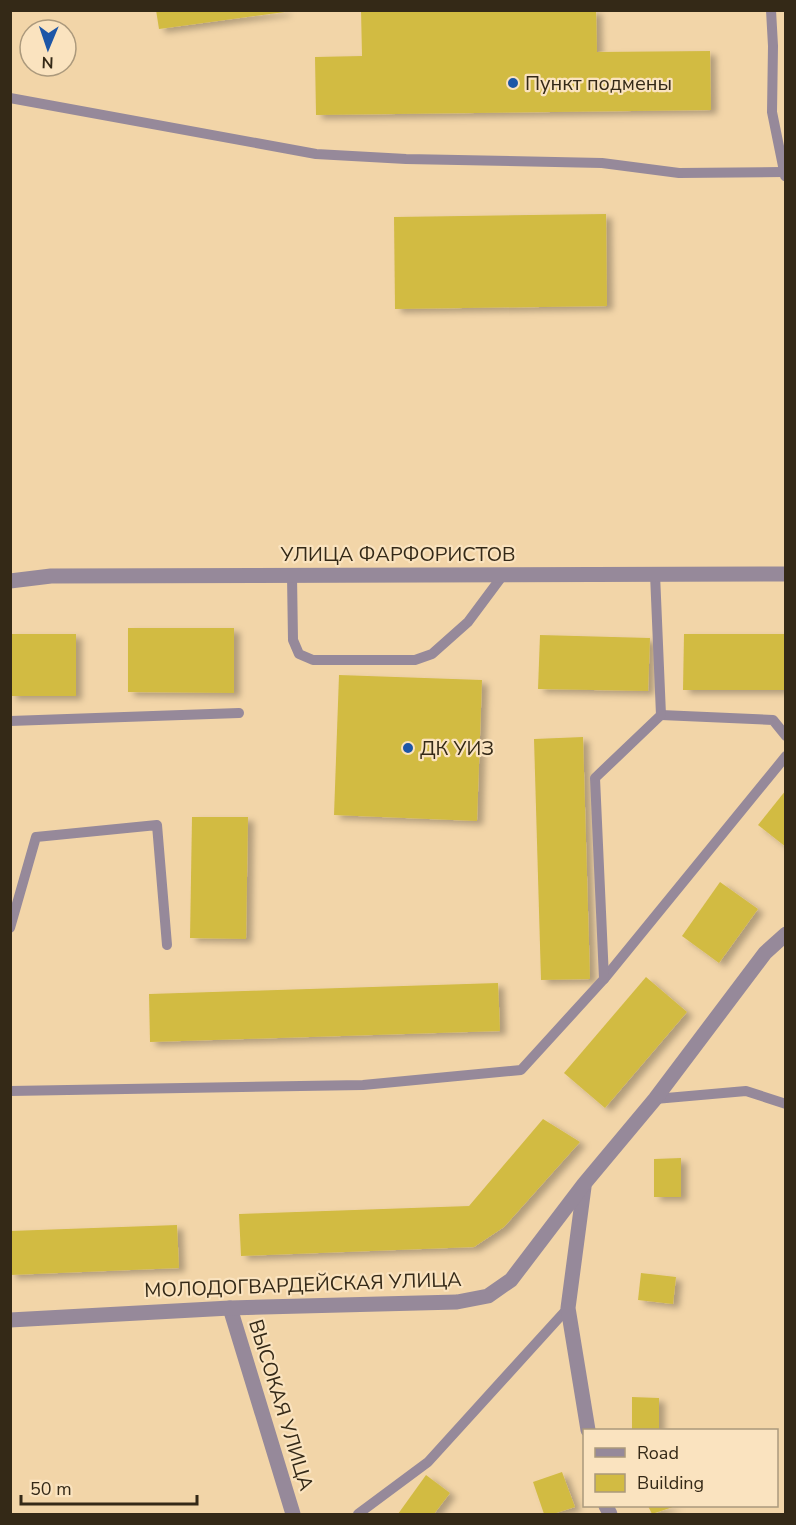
<svg xmlns="http://www.w3.org/2000/svg" width="796" height="1525" font-family="'Nunito Sans',sans-serif">
  <style>
    .building { fill: #d2bb43; filter: url(#shadow) }
    .lines { fill: none; stroke-linecap: round; stroke-linejoin: round }
    .service { stroke: #96899a; stroke-width: 10 }
    .minor { stroke: #96899a; stroke-width: 15 }
    .tertiary { stroke: #96899a; stroke-width: 15 }
    .poi-dot { fill: #1d56a7; stroke: #fae3bf; stroke-width: 2 }
    .labels { text-anchor: middle; dominant-baseline: central; stroke-width: 4.5; stroke-linejoin: round; paint-order: stroke }
    .poi-label { font-size: 20px; fill: #342917; stroke: #fae3bf; text-anchor: start }
    .street-label { font-size: 20px; fill: #342917; stroke: #fae3bf }
  </style>
  <defs>
    <filter id="shadow"><feDropShadow dx="6" dy="4" stdDeviation="3" flood-color="#0004"/></filter>
  </defs>
  <rect width="100%" height="100%" fill="#f2d5a8"/>
  <!-- building -->
  <g class="building">
    <polygon points="156,10 285,10 285,12 159,29"/>
    <polygon points="361,10 596,10 597,52 710,51 711,110 316,115 315,57 362,56"/>
    <polygon points="606,214 607,306 395,309 394,217"/>
    <polygon points="128,628 234,628 234,693 128,692"/>
    <rect x="10" y="634" width="66" height="62"/>
    <polygon points="684,634 786,634 786,690 683,690"/>
    <polygon points="540,635 650,638 648,691 538,689"/>
    <polygon points="339,675 482,680 477,821 334,815"/>
    <polygon points="583,737 590,979 541,980 534,739"/>
    <polygon points="786,790 786,847 758,825"/>
    <polygon points="192,817 248,817 246,939 190,938"/>
    <polygon points="720,882 758,909 719,963 682,936"/>
    <polygon points="646,977 687,1012 605,1108 564,1073"/>
    <polygon points="498,983 500,1031 150,1042 149,994"/>
    <polygon points="543,1119 580,1142 504,1227 474,1247 241,1256 239,1214 469,1206"/>
    <polygon points="681,1158 681,1197 654,1197 654,1159"/>
    <polygon points="177,1225 179,1268 10,1275 10,1231"/>
    <polygon points="641,1273 676,1277 673,1304 638,1300"/>
    <polygon points="632,1397 659,1398 659,1430 632,1430"/>
    <polygon points="562,1472 575,1507 553,1514 544,1514 533,1482"/>
    <polygon points="426,1475 450,1493 434,1514 398,1514"/>
    <polygon points="648,1506 676,1506 652,1514"/>
  </g>
  <g class="lines">
    <!-- service -->
    <g class="service">
      <polyline points="771,10 773,46 772,112 785,176"/>
      <polyline points="10,98 316,154 406,159 602,163 679,173 783,172"/>
      <polyline points="292,576 293,640 299,654 313,660 415,660 432,654 468,622 503,575"/>
      <polyline points="661,715 773,720 786,736"/>
      <polyline points="10,721 239,713"/>
      <polyline points="10,928 36,837 157,825 167,945"/>
      <polyline points="604,979 786,756"/>
      <polyline points="10,1091 363,1085 521,1070 604,979 595,778 661,715 655,574"/>
      <polyline points="655,1099 746,1091 786,1104"/>
      <polyline points="358,1514 428,1462 568,1308"/>
    </g>
    <!-- minor -->
    <g class="minor">
      <polyline points="584,1187 568,1308 588,1430"/>
      <polyline points="230,1308 293,1514"/>
      <polyline points="10,1320 230,1308 457,1302 488,1296 511,1280 584,1184 655,1099 765,953 786,934"/>
      <polyline points="606,1506 610,1514"/>
    </g>
    <!-- tertiary -->
    <polyline class="tertiary" points="10,581 51,576 786,574"/>
  </g>
  <!-- markers -->
  <g class="poi-dot">
    <circle cx="513" cy="83" r="6"/>
    <circle cx="408" cy="748" r="6"/>
  </g>
  <g class="labels">
    <!-- poi labels -->
    <g class="poi-label">
      <text x="525" y="83">Пункт подмены</text>
      <text x="420" y="748">ДК УИЗ</text>
    </g>
    <!-- street labels -->
    <g class="street-label">
      <text x="398" y="554">УЛИЦА ФАРФОРИСТОВ</text>
      <text transform="translate(303 1285) rotate(-2)">МОЛОДОГВАРДЕЙСКАЯ УЛИЦА</text>
      <text transform="translate(281 1405) rotate(73)">ВЫСОКАЯ УЛИЦА</text>
    </g>
  </g>
  <!-- border -->
  <rect width="796" height="1525" fill="none" stroke="#342917" stroke-width="24"/>
  <!-- legend -->
  <rect x="583" y="1429" width="195" height="78" fill="#fae3bf" stroke="#ab997c" stroke-width="1.5"/>
  <rect x="595" y="1448" width="30" height="9" fill="#96899a" stroke="#ab997c" stroke-width="1.5"/>
  <text x="637" y="1459" font-size="18" fill="#342917">Road</text>
  <rect x="595" y="1474" width="30" height="18" fill="#d2bb43" stroke="#ab997c" stroke-width="1.5"/>
  <text x="637" y="1489" font-size="18" fill="#342917">Building</text>
  <!-- north arrow -->
  <g transform="translate(48 48) rotate(182)"><circle r="28" fill="#fae3bf" stroke="#ab997c" stroke-width="1.5"/>
  <path d="M0-4.5L10 22L0 15L-10 22Z" fill="#1d56a7"/>
  <text y="-9" font-size="16" font-weight="bold" text-anchor="middle" fill="#342917">N</text>
  </g>
  <!-- scale -->
  <path d="M21 1495v9h176v-9" fill="none" stroke="#342917" stroke-width="3"/>
  <text x="30" y="1495" font-size="18" fill="#342917" stroke="#fae3bf" stroke-width="4.5" paint-order="stroke">50 m</text>
</svg>
